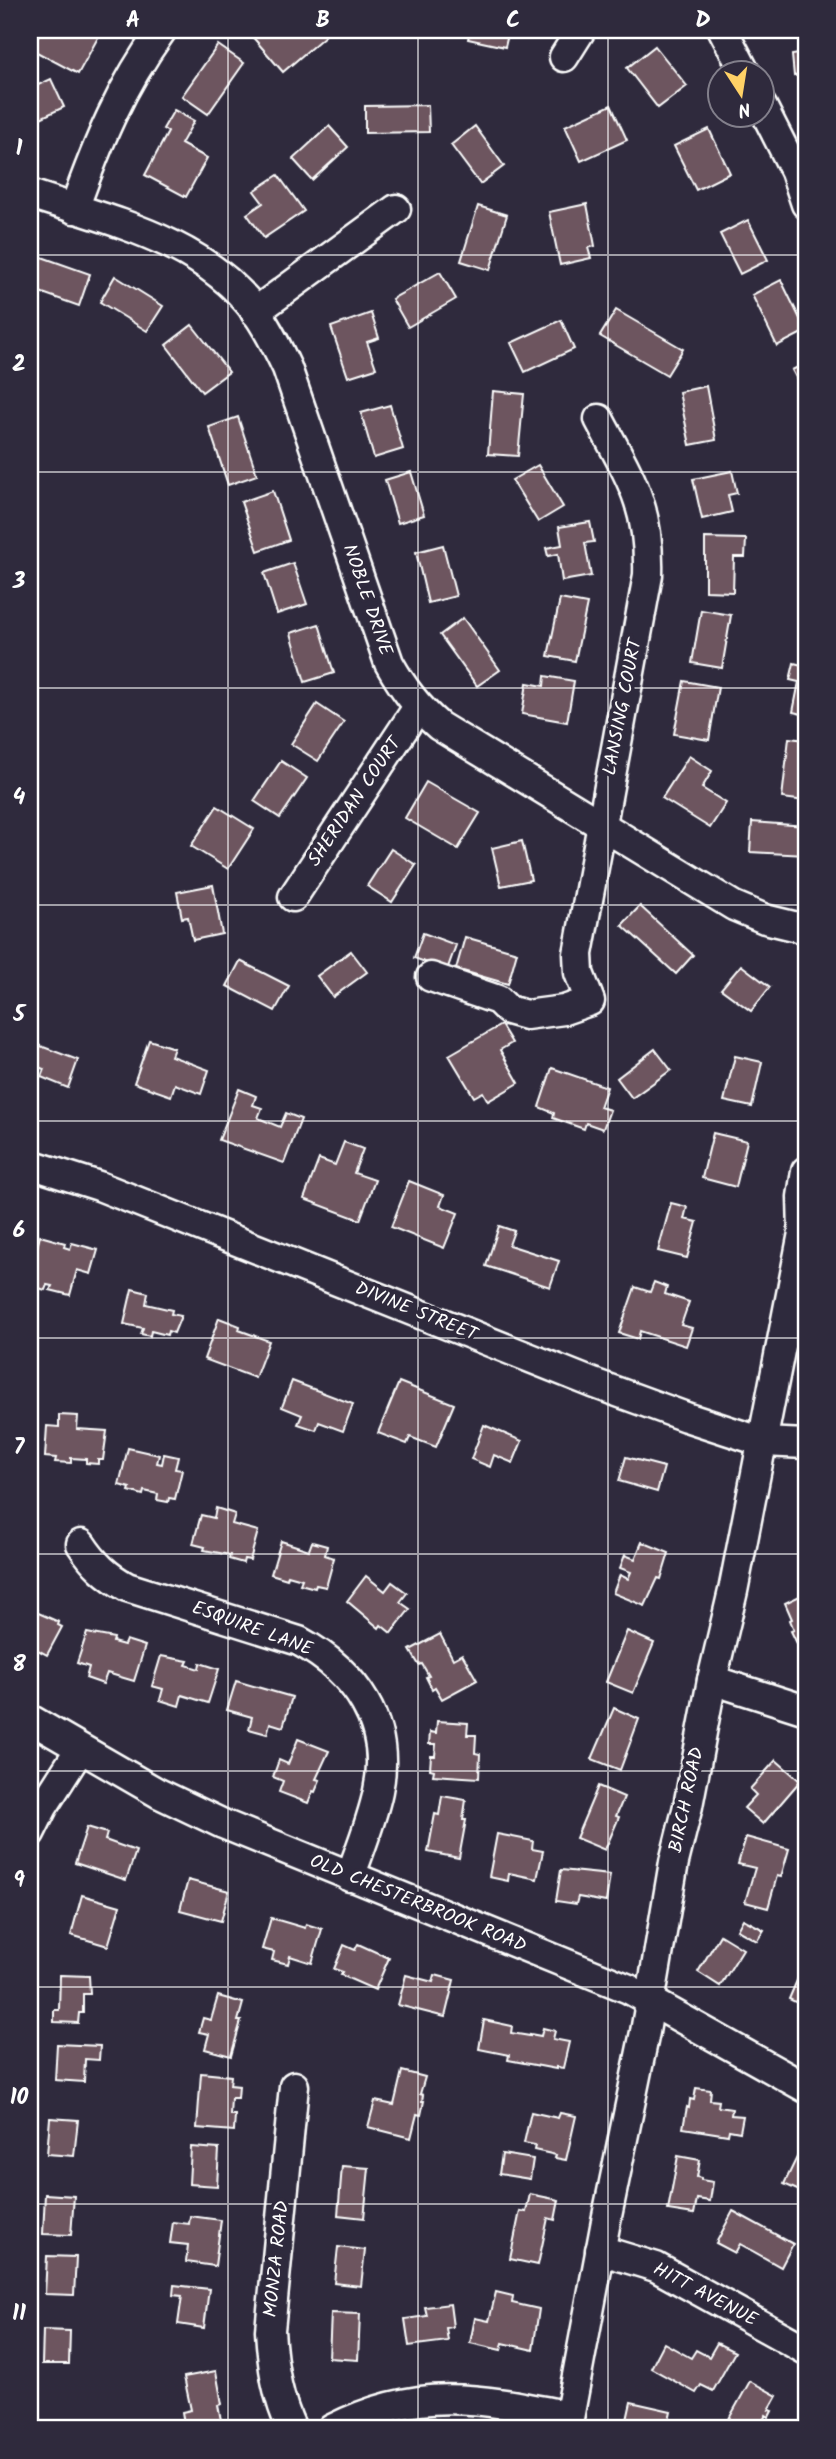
<svg xmlns="http://www.w3.org/2000/svg" width="836" height="2459" font-family="Kalam,sans-serif">
  <style>
    .building { fill: #6d555f; stroke: #fff; stroke-width: 2 }
    .lines { fill: none; stroke-linecap: round; stroke-linejoin: round }
    .minor-casing { stroke: #fff; stroke-width: 33 }
    .minor { stroke: #2f2a3d; stroke-width: 28 }
    .grid { fill: none; stroke: #fff; stroke-width: 2; stroke-opacity: 0.55 }
    .labels { text-anchor: middle; dominant-baseline: central; stroke-width: 7; stroke-linejoin: round; paint-order: stroke }
    .street-label { font-size: 19px; fill: #fff; stroke: #2f2a3d }
    .neatline { fill: none; stroke: #fff; stroke-width: 2.5 }
    .grid-label { font-size: 23px; text-anchor: middle; font-weight: bold; fill: #fff }
  </style>
  <rect width="100%" height="100%" fill="#2f2a3d"/>
  <filter id="ink" filterUnits="userSpaceOnUse"><feTurbulence type="fractalNoise" baseFrequency=".0143" numOctaves="2"/><feDisplacementMap in="SourceGraphic" scale="14" xChannelSelector="R" yChannelSelector="G"/><feConvolveMatrix kernelMatrix="1 2 1 2 8 2 1 2 1" color-interpolation-filters="sRGB"/></filter>
  <g filter="url(#ink)">
    <!-- building -->
    <g class="building">
      <polygon points="41,30 93,30 100,34 78,74 31,49"/>
      <polygon points="254,30 320,30 325,36 283,72 250,34"/>
      <polygon points="470,30 509,30 505,47 468,39"/>
      <polygon points="218,45 244,63 208,114 182,96"/>
      <polygon points="655,46 687,86 658,108 627,68"/>
      <polygon points="806,53 806,74 794,76 792,55"/>
      <polygon points="30,79 34,87 51,79 64,107 30,123"/>
      <polygon points="428,105 429,132 365,133 365,106"/>
      <polygon points="611,105 627,140 581,161 565,126"/>
      <polygon points="174,110 194,121 181,144 207,158 186,197 145,175 168,132 163,129"/>
      <polygon points="329,126 348,147 312,180 293,159"/>
      <polygon points="475,126 504,166 480,184 451,145"/>
      <polygon points="709,129 730,173 696,190 674,146"/>
      <polygon points="278,175 304,211 264,238 247,214 263,203 254,191"/>
      <polygon points="587,204 595,246 588,248 591,258 560,265 549,212"/>
      <polygon points="478,206 507,215 490,270 461,261"/>
      <polygon points="748,220 768,260 740,274 720,234"/>
      <polygon points="36,255 90,274 79,306 40,292 38,298 30,295 30,273"/>
      <polygon points="440,272 456,299 408,327 392,299"/>
      <polygon points="115,276 163,306 147,331 100,302"/>
      <polygon points="781,280 806,331 777,346 752,295"/>
      <polygon points="616,310 683,349 667,375 600,336"/>
      <polygon points="371,313 379,338 367,342 376,368 348,377 331,327"/>
      <polygon points="561,320 574,349 525,372 511,343"/>
      <polygon points="192,325 229,372 202,392 166,345"/>
      <polygon points="806,363 806,396 792,370"/>
      <polygon points="706,386 716,440 690,445 679,392"/>
      <polygon points="493,391 524,394 518,456 488,454"/>
      <polygon points="390,405 403,449 374,458 361,413"/>
      <polygon points="238,417 257,475 228,485 209,427"/>
      <polygon points="538,465 563,507 538,522 512,480"/>
      <polygon points="732,471 737,493 728,495 732,512 702,519 693,479"/>
      <polygon points="411,472 424,515 398,523 385,480"/>
      <polygon points="273,491 289,540 258,551 241,502"/>
      <polygon points="590,522 594,542 585,543 591,576 562,581 558,554 548,556 546,548 562,545 559,527"/>
      <polygon points="705,538 746,539 745,557 734,557 733,592 705,591"/>
      <polygon points="443,545 456,596 428,603 416,552"/>
      <polygon points="293,563 307,604 277,614 264,573"/>
      <polygon points="560,599 587,604 575,661 548,656"/>
      <polygon points="701,610 731,615 722,668 692,663"/>
      <polygon points="463,618 500,670 477,686 440,635"/>
      <polygon points="319,624 334,673 305,682 291,633"/>
      <polygon points="794,663 806,666 806,715 793,712 799,682 790,680"/>
      <polygon points="545,676 574,681 567,722 522,714 527,683 544,686"/>
      <polygon points="684,681 718,687 709,740 674,734"/>
      <polygon points="317,704 344,722 318,761 291,744"/>
      <polygon points="789,738 806,740 806,801 782,798"/>
      <polygon points="689,756 712,771 702,788 726,803 710,828 662,798"/>
      <polygon points="281,761 307,778 280,818 254,801"/>
      <polygon points="426,782 480,813 458,849 405,818"/>
      <polygon points="217,806 254,829 228,869 191,846"/>
      <polygon points="752,822 806,826 806,855 750,852"/>
      <polygon points="522,841 531,880 501,886 492,848"/>
      <polygon points="391,849 416,865 392,902 367,886"/>
      <polygon points="213,885 222,934 193,940 188,917 182,918 177,892"/>
      <polygon points="640,906 693,955 676,974 622,925"/>
      <polygon points="423,933 456,945 447,970 414,958"/>
      <polygon points="465,937 517,952 508,984 456,969"/>
      <polygon points="351,951 367,972 333,997 317,976"/>
      <polygon points="240,961 289,986 275,1011 227,986"/>
      <polygon points="741,965 770,987 751,1011 721,989"/>
      <polygon points="501,1025 512,1043 500,1050 519,1083 488,1101 483,1092 474,1097 449,1055"/>
      <polygon points="149,1040 174,1048 171,1056 209,1070 201,1094 175,1084 171,1096 134,1083"/>
      <polygon points="30,1042 78,1060 68,1088 41,1077 44,1069 30,1064"/>
      <polygon points="655,1049 671,1070 632,1098 617,1078"/>
      <polygon points="735,1056 762,1062 752,1107 724,1101"/>
      <polygon points="552,1068 607,1087 600,1107 610,1110 603,1129 586,1123 584,1129 553,1118 554,1113 539,1107"/>
      <polygon points="239,1089 256,1096 253,1105 262,1108 258,1118 280,1127 286,1113 301,1119 284,1163 219,1140"/>
      <polygon points="713,1133 747,1141 736,1187 702,1178"/>
      <polygon points="344,1142 363,1149 354,1173 375,1180 360,1220 304,1199 319,1159 335,1165"/>
      <polygon points="409,1181 444,1195 440,1206 458,1213 444,1248 391,1227"/>
      <polygon points="671,1203 687,1207 684,1219 697,1222 687,1258 658,1251"/>
      <polygon points="499,1226 514,1231 509,1245 559,1261 550,1287 486,1266"/>
      <polygon points="40,1236 65,1243 64,1247 70,1249 72,1243 98,1250 91,1274 77,1270 70,1295 50,1290 52,1286 47,1285 45,1290 30,1285 30,1274"/>
      <polygon points="654,1282 667,1287 665,1294 689,1302 681,1325 692,1328 686,1346 640,1331 638,1339 619,1333 635,1287 650,1292"/>
      <polygon points="132,1289 148,1293 146,1304 172,1310 171,1314 181,1316 174,1333 168,1331 167,1335 151,1331 150,1336 141,1334 143,1328 124,1324"/>
      <polygon points="219,1318 240,1326 239,1330 269,1341 255,1378 204,1359"/>
      <polygon points="292,1381 353,1404 343,1431 319,1422 316,1430 298,1424 302,1415 282,1407"/>
      <polygon points="399,1382 454,1404 436,1447 410,1437 407,1444 378,1433"/>
      <polygon points="59,1415 78,1416 77,1429 107,1431 103,1460 98,1460 98,1464 86,1463 86,1459 71,1458 71,1463 55,1462 56,1458 45,1457 47,1426 59,1427"/>
      <polygon points="484,1425 522,1441 513,1463 494,1455 490,1467 471,1459"/>
      <polygon points="128,1448 159,1455 157,1463 162,1464 164,1454 178,1457 175,1469 182,1470 175,1499 169,1498 168,1502 157,1500 158,1494 144,1491 143,1495 129,1491 130,1488 119,1485"/>
      <polygon points="626,1457 664,1467 657,1492 619,1481"/>
      <polygon points="216,1508 235,1514 232,1524 258,1531 250,1560 244,1559 243,1563 229,1559 230,1555 204,1550 205,1547 193,1544 201,1515 214,1518"/>
      <polygon points="281,1541 309,1550 312,1542 327,1546 325,1555 334,1558 326,1587 316,1585 315,1588 300,1584 302,1579 288,1575 287,1579 271,1574"/>
      <polygon points="642,1542 669,1553 661,1579 658,1578 645,1606 613,1593 620,1575 628,1579 631,1572 620,1568 625,1555 635,1559"/>
      <polygon points="366,1576 385,1591 392,1582 407,1593 400,1602 410,1609 391,1633 381,1625 379,1628 347,1601"/>
      <polygon points="806,1593 806,1662 791,1631 794,1630 790,1620 792,1619 785,1603"/>
      <polygon points="30,1606 37,1610 36,1612 59,1622 58,1625 62,1627 47,1655 30,1646"/>
      <polygon points="627,1631 654,1643 633,1693 606,1682"/>
      <polygon points="87,1633 114,1638 113,1642 124,1645 126,1640 145,1646 134,1681 107,1673 103,1684 86,1678 89,1667 77,1663"/>
      <polygon points="440,1634 453,1659 462,1654 477,1680 442,1699 435,1687 432,1689 426,1677 429,1676 422,1664 419,1665 410,1650"/>
      <polygon points="161,1656 188,1661 186,1665 199,1669 200,1663 219,1669 208,1703 182,1695 179,1706 160,1700 163,1689 152,1686"/>
      <polygon points="236,1681 292,1697 283,1727 270,1723 267,1734 249,1729 252,1717 227,1710"/>
      <polygon points="614,1708 639,1719 620,1770 592,1759"/>
      <polygon points="437,1721 468,1723 467,1735 476,1735 475,1753 480,1754 479,1778 433,1775 434,1770 430,1769 431,1756 435,1756 436,1744 429,1744 430,1732 436,1733"/>
      <polygon points="298,1739 329,1751 316,1779 320,1780 315,1792 313,1791 308,1803 279,1792 283,1781 273,1777 279,1760 288,1764"/>
      <polygon points="776,1760 800,1781 763,1824 744,1808 756,1795 750,1789"/>
      <polygon points="598,1786 624,1797 616,1816 619,1817 605,1850 576,1838"/>
      <polygon points="442,1796 466,1800 463,1820 466,1820 459,1858 428,1852 435,1814 439,1815"/>
      <polygon points="87,1827 107,1833 105,1840 136,1851 126,1880 75,1863"/>
      <polygon points="497,1834 533,1841 532,1849 543,1851 537,1879 509,1873 508,1881 489,1877"/>
      <polygon points="746,1837 789,1849 781,1877 777,1876 768,1908 745,1902 755,1868 738,1864"/>
      <polygon points="561,1870 610,1875 606,1902 578,1897 576,1904 556,1901"/>
      <polygon points="188,1880 229,1891 221,1921 180,1910"/>
      <polygon points="82,1895 120,1906 108,1946 71,1935"/>
      <polygon points="271,1918 305,1928 306,1924 322,1929 312,1963 290,1956 288,1964 272,1960 274,1952 262,1949"/>
      <polygon points="743,1919 764,1930 757,1941 737,1930"/>
      <polygon points="720,1935 743,1949 720,1986 698,1972"/>
      <polygon points="358,1944 389,1958 375,1990 341,1975 343,1972 334,1969 344,1945 355,1950"/>
      <polygon points="60,1975 89,1976 90,1994 83,1994 83,2013 79,2013 78,2023 54,2022 54,2010 59,2010"/>
      <polygon points="406,1975 433,1982 435,1975 454,1980 445,2017 398,2005"/>
      <polygon points="798,1978 806,1981 806,2012 804,2011 806,2007 789,1999"/>
      <polygon points="218,1996 243,2003 238,2021 241,2021 231,2056 205,2049 209,2034 199,2032 203,2018 211,2020"/>
      <polygon points="484,2020 512,2026 511,2033 530,2036 530,2034 541,2036 543,2028 555,2031 553,2039 569,2042 563,2068 556,2067 556,2069 508,2060 509,2055 479,2049"/>
      <polygon points="57,2044 100,2046 99,2060 85,2059 84,2082 55,2080"/>
      <polygon points="402,2071 425,2077 420,2094 423,2095 422,2101 424,2101 421,2115 417,2114 411,2138 368,2127 375,2101 394,2105"/>
      <polygon points="201,2073 231,2076 230,2085 239,2086 238,2098 231,2098 230,2115 235,2115 234,2131 197,2128"/>
      <polygon points="696,2088 711,2090 710,2100 719,2101 718,2107 732,2109 731,2115 743,2116 740,2132 729,2130 728,2135 683,2128 687,2107 689,2108 690,2099 694,2100"/>
      <polygon points="531,2112 558,2118 560,2113 576,2116 566,2160 555,2158 556,2155 534,2150 535,2145 524,2143"/>
      <polygon points="50,2118 78,2120 74,2156 47,2154"/>
      <polygon points="191,2147 219,2149 217,2186 189,2184"/>
      <polygon points="800,2151 806,2154 806,2194 784,2184"/>
      <polygon points="502,2154 533,2159 530,2179 499,2174"/>
      <polygon points="678,2156 700,2160 697,2177 701,2178 701,2180 713,2182 710,2201 697,2199 694,2214 668,2210"/>
      <polygon points="342,2166 369,2168 364,2218 338,2215"/>
      <polygon points="45,2194 74,2196 71,2235 43,2234"/>
      <polygon points="530,2194 559,2200 555,2220 548,2218 538,2265 510,2259 520,2211 526,2212"/>
      <polygon points="733,2211 793,2244 781,2267 740,2244 735,2253 716,2243"/>
      <polygon points="190,2216 221,2220 215,2266 186,2262 188,2245 170,2243 173,2222 189,2224"/>
      <polygon points="338,2247 365,2250 361,2286 334,2283"/>
      <polygon points="47,2256 76,2257 74,2295 45,2294"/>
      <polygon points="174,2285 209,2289 204,2328 178,2324 182,2296 173,2295"/>
      <polygon points="496,2292 513,2296 512,2303 539,2309 533,2350 503,2343 501,2350 470,2343 475,2318 489,2321"/>
      <polygon points="450,2304 453,2327 446,2328 448,2341 409,2346 405,2319 427,2316 425,2307"/>
      <polygon points="331,2313 360,2314 358,2360 329,2358"/>
      <polygon points="43,2330 70,2331 69,2364 42,2364"/>
      <polygon points="664,2343 691,2358 696,2350 709,2357 717,2343 735,2352 713,2391 701,2385 696,2393 651,2368"/>
      <polygon points="216,2371 222,2404 218,2405 222,2425 185,2429 182,2412 191,2410 184,2377"/>
      <polygon points="750,2381 777,2396 769,2410 772,2411 769,2417 766,2415 758,2429 735,2429 726,2424"/>
      <polygon points="631,2402 671,2411 667,2428 656,2426 655,2429 625,2429"/>
    </g>
    <g class="lines">
      <defs>
        <g id="minor">
          <polyline points="723,30 746,74"/>
          <polyline points="564,57 581,30"/>
          <polyline points="762,106 795,171 806,204"/>
          <path d="M30,194C110,221 203,240 256,312C269,330 278,349 287,368L389,663C403,688 417,707 439,726L734,906L765,919L806,929"/>
          <path d="M74,209C98,142 120,88 162,30"/>
          <polyline points="255,312 396,209"/>
          <polyline points="293,897 418,707"/>
          <path d="M431,977L498,1000L508,1010L526,1015L564,1010L590,1001L579,973L578,954L648,575C650,505 630,478 599,419"/>
          <polyline points="30,1164 99,1186 593,1383 686,1417 763,1442 806,1444"/>
          <path d="M81,1544C94,1564 107,1576 127,1587L299,1641C356,1672 392,1724 378,1791C372,1820 360,1849 350,1877"/>
          <polyline points="712,1680 806,1710"/>
          <polyline points="30,1719 158,1793 223,1824 629,1989 806,2088"/>
          <polyline points="30,1833 43,1807 80,1749"/>
          <polyline points="600,2250 656,2267 806,2350"/>
          <path d="M292,2429C277,2398 272,2365 270,2330L294,2086"/>
          <path d="M332,2429C418,2385 479,2398 569,2416"/>
          <polyline points="567,2429 606,2221 645,2032 674,1862 688,1806 712,1680 733,1591 803,1233 802,1197 806,1171"/>
        </g>
      </defs>
      <!-- minor casing -->
      <use href="#minor" class="minor-casing"/>
      <!-- minor -->
      <use href="#minor" class="minor"/>
    </g>
  </g>
  <!-- grid -->
  <path class="grid" d="M228,30V2429M418,30V2429M608,30V2429M30,255H806M30,472H806M30,688H806M30,905H806M30,1121H806M30,1338H806M30,1554H806M30,1771H806M30,1987H806M30,2204H806"/>
  <g class="labels">
    <!-- street labels -->
    <g class="street-label">
      <text transform="translate(367 600) rotate(71)">NOBLE DRIVE</text>
      <text transform="translate(623 707) rotate(-79)">LANSING COURT</text>
      <text transform="translate(355 802) rotate(-56)">SHERIDAN COURT</text>
      <text transform="translate(416 1312) rotate(22)">DIVINE STREET</text>
      <text transform="translate(252 1629) rotate(20)">ESQUIRE LANE</text>
      <text transform="translate(687 1800) rotate(-78)">BIRCH ROAD</text>
      <text transform="translate(418 1904) rotate(22)">OLD CHESTERBROOK ROAD</text>
      <text transform="translate(277 2259) rotate(-84)">MONZA ROAD</text>
      <text transform="translate(705 2295) rotate(28)">HITT AVENUE</text>
    </g>
  </g>
  <!-- margin -->
  <rect width="836" height="2459" fill="none" stroke="#2f2a3d" stroke-width="77"/>
  <!-- north arrow -->
  <g transform="translate(741 94) rotate(168)"><circle r="33" fill="#2f2a3d" stroke="#827f8b" stroke-width="2"/>
  <path d="M0-5L12 26L0 18L-12 26Z" fill="#ffd166"/>
  <text y="-10" font-size="19" font-weight="bold" text-anchor="middle" fill="#ffffff">N</text>
  </g>
  <rect x="38" y="38" width="760" height="2382" class="neatline"/>
  <g class="grid-label">
    <text x="133" y="27">A</text>
    <text x="323" y="27">B</text>
    <text x="513" y="27">C</text>
    <text x="703" y="27">D</text>
    <text x="19" y="155">1</text>
    <text x="19" y="371">2</text>
    <text x="19" y="588">3</text>
    <text x="19" y="804">4</text>
    <text x="19" y="1021">5</text>
    <text x="19" y="1237">6</text>
    <text x="19" y="1454">7</text>
    <text x="19" y="1671">8</text>
    <text x="19" y="1887">9</text>
    <text x="19" y="2104">10</text>
    <text x="19" y="2320">11</text>
  </g>
</svg>
